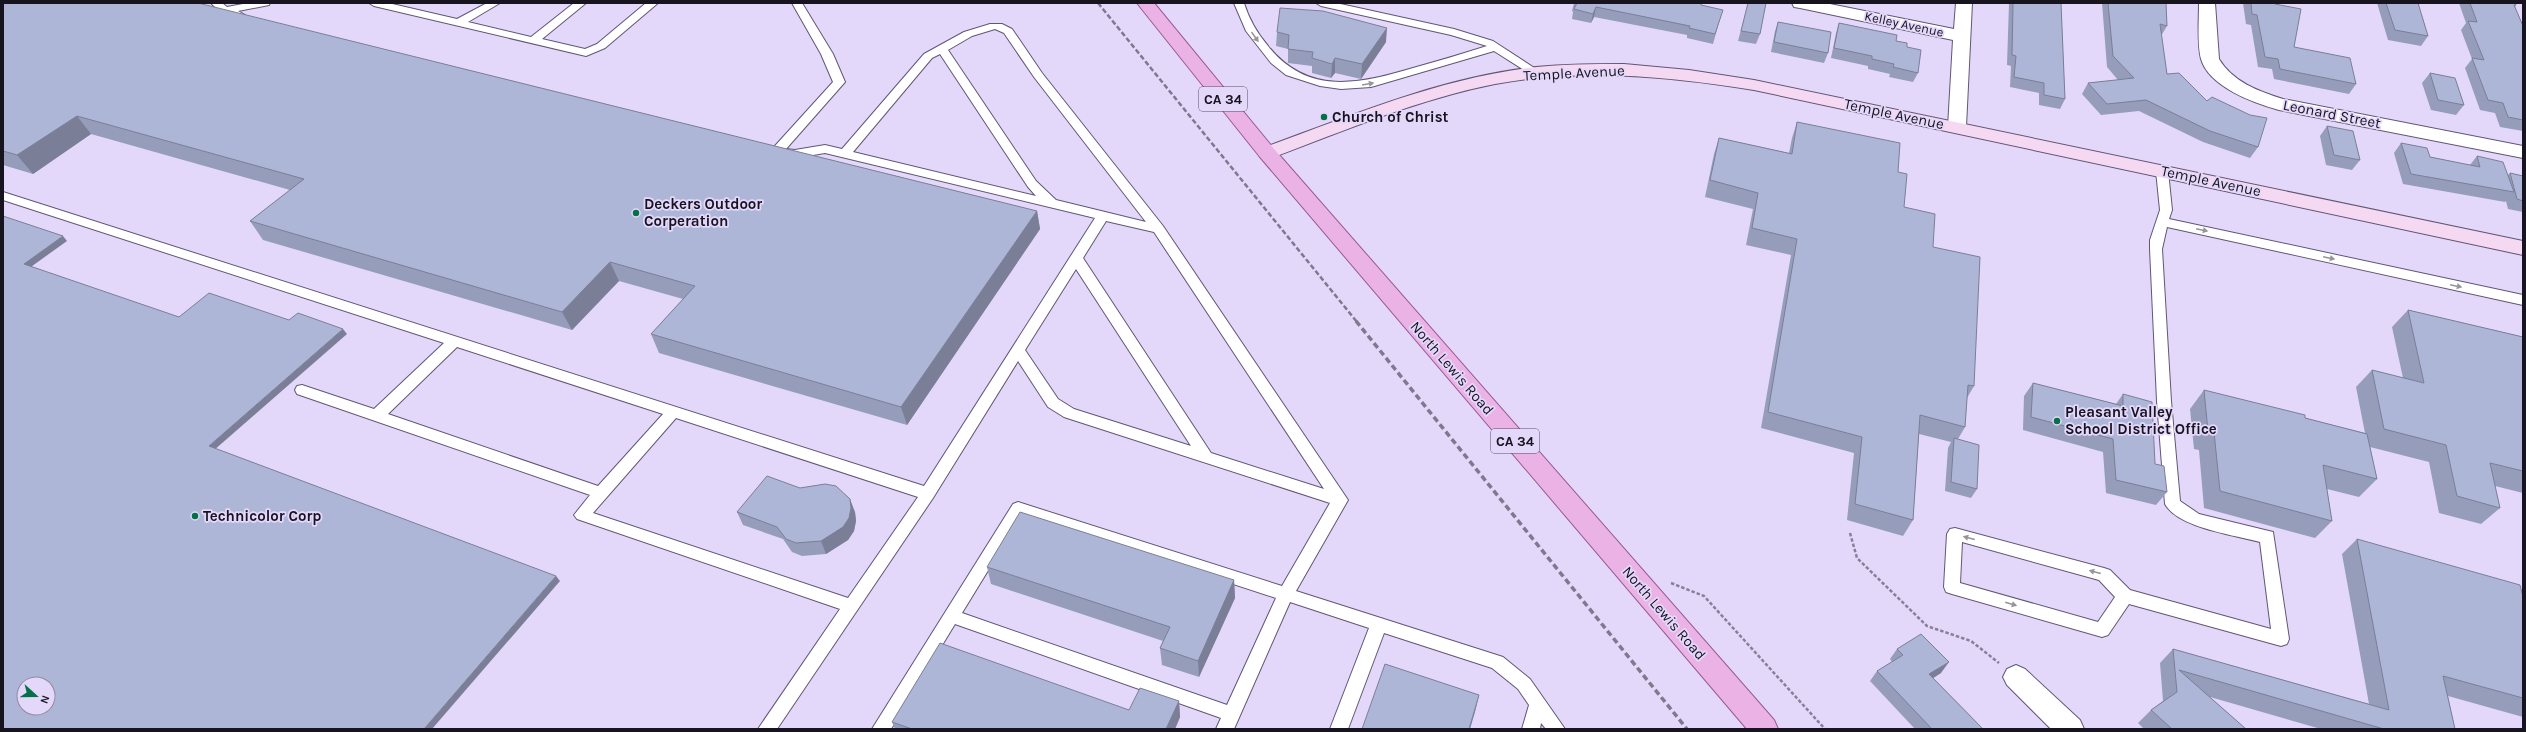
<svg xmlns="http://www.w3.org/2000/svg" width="2526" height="732" font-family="Karla,sans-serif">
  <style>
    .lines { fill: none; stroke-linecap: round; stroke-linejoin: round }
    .lane-casing { stroke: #615674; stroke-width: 2 }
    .street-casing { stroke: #615674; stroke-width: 2 }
    .secondary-casing { stroke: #615674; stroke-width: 2 }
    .primary-casing { stroke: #985995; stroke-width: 2 }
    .path { stroke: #888098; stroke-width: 2.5; stroke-dasharray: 3.5 2; stroke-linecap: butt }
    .lane { fill: #fff; fill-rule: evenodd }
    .street { fill: #fff; fill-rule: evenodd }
    .secondary { fill: #f5d8f2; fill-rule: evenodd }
    .primary { fill: #ebb2e6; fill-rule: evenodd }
    .rail-far1 { stroke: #80788f; stroke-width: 2.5; stroke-dasharray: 5 2.5; stroke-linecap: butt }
    .rail { stroke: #80788f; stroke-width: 3.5; stroke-dasharray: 6 3.5; stroke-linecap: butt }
    .wall { fill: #969dba }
    .shaded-wall { fill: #7a7f97 }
    .building { fill: #aeb6d8; stroke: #7a7f97; fill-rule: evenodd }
    .oneway { fill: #97959a }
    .poi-dot { fill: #057048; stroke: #e4d8fa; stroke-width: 1.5 }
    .labels { text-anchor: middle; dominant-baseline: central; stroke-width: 3.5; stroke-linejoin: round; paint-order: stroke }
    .far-street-label { font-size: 13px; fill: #17131f; stroke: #e4d8fa }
    .shield { fill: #e4d8fa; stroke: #544e61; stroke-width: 1 }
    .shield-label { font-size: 14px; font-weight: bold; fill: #17131f }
    .street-label { font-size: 15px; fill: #17131f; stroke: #e4d8fa }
    .poi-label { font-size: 15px; font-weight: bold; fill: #17131f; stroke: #e4d8fa; text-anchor: start }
  </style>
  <rect width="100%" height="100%" fill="#e4d8fa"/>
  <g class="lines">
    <defs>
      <g id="lane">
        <polygon points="211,3 222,3 227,7 248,3 270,3 269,5 238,11 245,15 240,18 221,13"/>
        <polygon points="369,3 388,3 457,19 487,3 500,3 468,22 531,37 574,3 586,3 542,39 585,49 597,44 646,3 658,3 605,48 586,56 374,6"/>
        <path d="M792,3H802L833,54L845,82L786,149L795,150L825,145L842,149L924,54L964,32L990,24H1002L1012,29L1042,73L1163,226L1348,500L1296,591L1503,657L1530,679L1565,729H1546L1541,723L1540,729H1522L1529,705L1518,689L1492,668L1384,633L1348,729H1330L1369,628L1290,602L1234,729H1216L1221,718L955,624L891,729H872L1013,504L1018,502L1282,586L1330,503L1064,417L1048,407L1018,361L933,498L777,729H758L840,609L577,519L574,515L590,495L297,394L295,390L297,386L302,385L374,409L444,343L3,200V192L924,486L1095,218L825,153L795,158L774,153L772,150L774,147L833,82L821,54ZM995,29L1004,33L1034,77L1146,222L1056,200L1036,181L948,50L972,36ZM940,54L1028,187L1036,196L853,152L932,58ZM1106,221L1154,232L1324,489L1211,453L1083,258ZM1076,269L1191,446L1074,409L1058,399L1025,350ZM457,347L663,414L598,486L388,414ZM676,418L918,497L848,598L593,513ZM1022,515L1276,598L1227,705L962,613Z"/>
        <path d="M1234,3H1244C1249,19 1257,33 1268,46C1308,96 1359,84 1413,68C1438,61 1462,54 1487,46L1451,35L1321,6L1316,3H1336L1454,29L1493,41L1542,73L1540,75H1532L1494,51L1371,87L1341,89L1320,86L1286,75L1271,63L1246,31Z"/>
        <path d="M2162,167L2168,171L2172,210L2169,219L2523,295V305L2167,227L2162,249L2171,401L2180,501L2199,514L2273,532L2289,639L2287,644L2281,646L2129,604L2108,635L2102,637L1952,594L1946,592L1944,587L1947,534L1950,529L1955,528L2104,568L2110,570L2130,590L2271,629L2260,542C2235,535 2178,528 2165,504L2157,401L2150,249V240L2160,210L2156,171ZM1962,542L2099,580L2115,597L2098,622L1960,583Z"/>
      </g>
      <g id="street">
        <polygon points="1792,3 1825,3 1954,29 1956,3 1972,3 1966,127 1964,131 1950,131 1948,127 1953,40 1800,8 1794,7"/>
        <path d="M2199,3H2215L2219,59C2233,82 2258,91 2283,99L2523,146V158L2279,110C2254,103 2209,87 2201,59C2197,44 2199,19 2199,3Z"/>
        <polygon points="2016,665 2025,669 2080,720 2084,729 2051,729 2007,685 2003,677 2007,669"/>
      </g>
      <path id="secondary" d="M1624,64L1689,70L1754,80L2523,241V255L1754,90C1668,76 1581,68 1495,84C1419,99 1346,130 1274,157L1267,159L1260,157L1258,153L1260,149C1347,117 1435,80 1527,68C1560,64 1592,64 1624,64Z"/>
      <polygon id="primary" points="1137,3 1154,3 1274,149 1774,720 1778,729 1747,729 1260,157"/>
    </defs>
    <!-- lane casing -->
    <use href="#lane" class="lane-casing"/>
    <!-- street casing -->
    <use href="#street" class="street-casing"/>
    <!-- secondary casing -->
    <use href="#secondary" class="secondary-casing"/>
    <!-- primary casing -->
    <use href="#primary" class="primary-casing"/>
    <!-- path -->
    <g class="path">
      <polyline points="1850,533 1857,558 1927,626 1971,641 1999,663"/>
      <polyline points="1671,583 1704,596 1825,729"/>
    </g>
    <!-- lane -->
    <use href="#lane" class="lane"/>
    <!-- street -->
    <use href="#street" class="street"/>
    <!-- secondary -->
    <use href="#secondary" class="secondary"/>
    <!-- primary -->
    <use href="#primary" class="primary"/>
    <!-- rail-far1 -->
    <polyline class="rail-far1" points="1098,3 1357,322"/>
    <!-- rail -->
    <polyline class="rail" points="1356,321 1687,729"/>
  </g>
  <!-- wall -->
  <g class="wall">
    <polygon points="3,3 1037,211 1040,229 907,425 659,353 651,334 683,299 619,281 572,330 263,240 250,221 290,190 91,134 33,174 3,165"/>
    <polygon points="1574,3 1702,3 1701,5 1720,19 1713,44 1687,38 1687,35 1594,17 1591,23 1572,19 1573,12 1572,11"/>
    <polygon points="1748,3 1766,3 1760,34 1756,44 1738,41"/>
    <polygon points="2009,3 2061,3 2065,99 2060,109 2039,105 2039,93 2010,87 2011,66 2007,65"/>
    <polygon points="2102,3 2166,3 2167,26 2161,36 2167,74 2207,101 2258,147 2250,158 2203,142 2139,111 2101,115 2082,94 2088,83 2118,80 2107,67"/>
    <polygon points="2243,3 2275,3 2294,47 2356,84 2349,94 2274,79 2272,69 2258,67 2251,25 2246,24"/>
    <polygon points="2377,3 2418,3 2428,36 2421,46 2388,40"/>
    <polygon points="2459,3 2515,3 2516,5 2515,7 2523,26 2523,131 2500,127 2495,113 2480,110 2465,68 2472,59 2461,30 2466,23"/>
    <polygon points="1778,22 1828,53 1824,63 1771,52 1775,31"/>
    <polygon points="1839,23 1896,41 1907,47 1918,73 1913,82 1889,77 1890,74 1868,69 1868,66 1831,58 1836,33"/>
    <polygon points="1277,32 1386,42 1361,79 1335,73 1331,78 1312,73 1312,66 1288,63 1288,49 1276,46"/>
    <polygon points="2430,73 2464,105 2456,115 2431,110 2422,83"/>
    <polygon points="1797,122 1898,172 1904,207 1933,247 1974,386 1967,398 1965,427 1958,439 1977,489 1971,498 1945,491 1948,448 1951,442 1919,434 1913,520 1903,536 1847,520 1854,453 1761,428 1791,255 1746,245 1753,209 1705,197 1714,154 1719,138 1789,153 1792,138"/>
    <polygon points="2327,126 2360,160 2352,170 2326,165 2320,136"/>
    <polygon points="2401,143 2430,157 2470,165 2477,156 2508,175 2510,173 2523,176 2523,212 2508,209 2506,201 2505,202 2403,184 2394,153"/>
    <polygon points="2408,310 2523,337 2523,493 2495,486 2500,508 2481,524 2439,513 2429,462 2370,447 2377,479 2359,497 2327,489 2332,521 2315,538 2204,508 2199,450 2194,449 2190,409 2204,390 2305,418 2365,433 2356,387 2372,370 2403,378 2392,327"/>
    <polygon points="2033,383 2116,404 2123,394 2167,492 2156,505 2106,493 2103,452 2023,430 2024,396"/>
    <polygon points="737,512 855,512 856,521 854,531 848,540 826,554 802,556 792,552 783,539 743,525"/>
    <polygon points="2357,539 2523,597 2523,717 2448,696 2455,729 2321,729 2210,697 2246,729 2144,729 2138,723 2151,710 2163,701 2160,663 2173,649 2369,704 2342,554"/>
    <polygon points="987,567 1234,580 1235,598 1199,677 1162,665 1160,648 1163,641 991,584"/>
    <polygon points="1897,649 1941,673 1933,678 1983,729 1915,729 1870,681 1877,671 1892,662 1890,659"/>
    <polygon points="1179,701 1180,717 1175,729 895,729 892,722 1129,710"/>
  </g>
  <!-- shaded-wall -->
  <g class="shaded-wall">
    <polygon points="1596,7 1594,17 1591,23 1593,14"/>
    <polygon points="1387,28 1386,42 1361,79 1362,64"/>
    <polygon points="1335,58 1335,73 1331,78 1332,64"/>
    <polygon points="77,116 91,134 33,174 17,155"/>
    <polygon points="1037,211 1040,229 907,425 901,407"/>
    <polygon points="63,236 67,241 28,269 24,264"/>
    <polygon points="610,262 619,281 572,330 562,312"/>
    <polygon points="343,329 347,334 213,451 209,446"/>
    <polygon points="850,499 855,512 856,521 854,531 848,540 826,554 821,541"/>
    <polygon points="556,576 560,581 432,729 424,729"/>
    <polygon points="1234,580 1235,598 1199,677 1198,661"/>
    <polygon points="1949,662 1941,673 1922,685 1929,674"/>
    <polygon points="1479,695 1475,712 1470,729 1469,729"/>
    <polygon points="1179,701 1180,717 1175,729 1166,729"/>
  </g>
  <!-- building -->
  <g class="building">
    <polygon points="3,3 198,3 1037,211 901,407 651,334 695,286 610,262 562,312 250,221 304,179 77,116 17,155 3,151"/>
    <polygon points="1577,3 1701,3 1701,5 1723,10 1715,34 1689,28 1690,26 1596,7 1593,14 1574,9"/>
    <polygon points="1748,3 1766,3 1760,34 1741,31"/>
    <polygon points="2013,3 2061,3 2065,99 2044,95 2044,83 2014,77 2016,56 2012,55"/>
    <polygon points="2108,3 2166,3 2167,26 2160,24 2167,74 2179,73 2207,101 2212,97 2250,115 2267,118 2258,147 2210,131 2146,100 2107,104 2088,83 2134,78 2113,56"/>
    <polygon points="2251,3 2275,3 2275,4 2301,9 2294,47 2350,58 2356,84 2280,69 2278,59 2265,57 2257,15 2252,14"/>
    <polygon points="2386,3 2418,3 2428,36 2395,30"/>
    <polygon points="2470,3 2515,3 2516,5 2514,5 2523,26 2523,120 2508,117 2503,103 2488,100 2472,58 2484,60 2468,21 2477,22"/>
    <polygon points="1280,8 1323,11 1387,28 1362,64 1335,58 1332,64 1312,58 1313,52 1288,49 1289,35 1277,32"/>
    <polygon points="1778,22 1831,32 1828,53 1774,42"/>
    <polygon points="1839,23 1897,35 1896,41 1907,43 1907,47 1921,50 1918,73 1893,67 1894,64 1872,59 1872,56 1834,48"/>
    <polygon points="2430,73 2455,78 2464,105 2438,100"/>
    <polygon points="1797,122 1900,143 1898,172 1907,174 1904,207 1935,214 1933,247 1980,257 1974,386 1968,385 1965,427 1920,415 1913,520 1855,504 1862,437 1768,412 1797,239 1752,228 1758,193 1710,180 1719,138 1792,154"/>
    <polygon points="2327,126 2353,131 2360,160 2334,155"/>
    <polygon points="2401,143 2427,148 2430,157 2480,167 2477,156 2503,162 2514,192 2411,174"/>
    <polygon points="2510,173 2523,176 2523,201 2517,199"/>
    <path d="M3,216L63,236L24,264L179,317L209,293L289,320L298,313L343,329L209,446L556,576L424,729H3ZM24,684H48V708H24Z"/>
    <polygon points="2408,310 2523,337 2523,471 2490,463 2500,508 2457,496 2446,445 2384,429 2372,370 2424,383"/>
    <polygon points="2033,383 2123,406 2123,394 2152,402 2155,464 2164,466 2167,492 2116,480 2113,439 2031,417"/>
    <polygon points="2204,390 2305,415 2305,418 2367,434 2377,479 2323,465 2332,521 2220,491 2214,432 2208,431"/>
    <polygon points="1954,438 1979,445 1977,489 1951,482"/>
    <polygon points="767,476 800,488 825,484 836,486 850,499 851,508 849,518 843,527 821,541 796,543 786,539 777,527 737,512"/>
    <polygon points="1020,512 1234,580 1198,661 1160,648 1170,627 987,567"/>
    <polygon points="2357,539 2520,585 2523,597 2523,698 2443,676 2455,729 2384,729 2179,670 2246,729 2172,729 2151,710 2177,692 2173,649 2389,710"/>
    <polygon points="1921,634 1949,662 1929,674 1983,729 1932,729 1877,671 1903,655 1897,649"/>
    <polygon points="940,643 1129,710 1140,688 1179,701 1166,729 912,729 892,722"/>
    <polygon points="1385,664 1479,695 1469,729 1362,729"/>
  </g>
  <!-- one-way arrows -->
  <defs><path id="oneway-solid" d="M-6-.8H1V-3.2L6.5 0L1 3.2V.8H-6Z"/></defs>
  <g class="oneway">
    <use href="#oneway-solid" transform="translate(1255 37) rotate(55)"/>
    <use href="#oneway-solid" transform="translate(1368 84) rotate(-10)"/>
    <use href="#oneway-solid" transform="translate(2202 230) rotate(12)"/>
    <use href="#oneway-solid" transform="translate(2329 258) rotate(12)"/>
    <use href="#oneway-solid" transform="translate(2456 286) rotate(12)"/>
    <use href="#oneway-solid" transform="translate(1969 538) rotate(-165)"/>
    <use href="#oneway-solid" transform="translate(2095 572) rotate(-165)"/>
    <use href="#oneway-solid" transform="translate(2011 604) rotate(16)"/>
  </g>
  <!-- markers -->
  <g class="poi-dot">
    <circle cx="1324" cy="117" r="4"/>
    <circle cx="636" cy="213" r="4"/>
    <circle cx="2057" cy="421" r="4"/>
    <circle cx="195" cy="516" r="4"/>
  </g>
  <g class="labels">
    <!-- far-street labels -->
    <g class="far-street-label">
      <text transform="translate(1904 24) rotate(12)">Kelley Avenue</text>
    </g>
    <!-- shield labels -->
    <g class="shield">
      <rect x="1199" y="87" width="48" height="24" rx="3"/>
      <rect x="1491" y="429" width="48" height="24" rx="3"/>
    </g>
    <g class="shield-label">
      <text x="1223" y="99">CA 34</text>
      <text x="1515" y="441">CA 34</text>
    </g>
    <!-- street labels -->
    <g class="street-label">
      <text transform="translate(1574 73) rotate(-3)">Temple Avenue</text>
      <text transform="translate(1894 114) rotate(12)">Temple Avenue</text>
      <text transform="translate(2332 114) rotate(11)">Leonard Street</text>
      <text transform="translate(2211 181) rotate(12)">Temple Avenue</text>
      <text transform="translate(1452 368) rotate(49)">North Lewis Road</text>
      <text transform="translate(1664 613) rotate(49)">North Lewis Road</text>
    </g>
    <!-- poi labels -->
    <g class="poi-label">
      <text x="1332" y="117">Church of Christ</text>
      <text x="644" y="204">Deckers Outdoor<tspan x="644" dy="17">Corperation</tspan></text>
      <text x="2065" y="412">Pleasant Valley<tspan x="2065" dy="17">School District Office</tspan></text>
      <text x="203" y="516">Technicolor Corp</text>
    </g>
  </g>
  <!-- border -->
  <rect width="2526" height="732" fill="none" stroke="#17131f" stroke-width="8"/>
  <!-- north arrow -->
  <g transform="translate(36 696) rotate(111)"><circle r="19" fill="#e4d8fa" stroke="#9289a2"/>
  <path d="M0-3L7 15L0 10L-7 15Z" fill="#057048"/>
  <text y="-6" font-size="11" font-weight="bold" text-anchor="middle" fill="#17131f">N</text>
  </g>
</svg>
